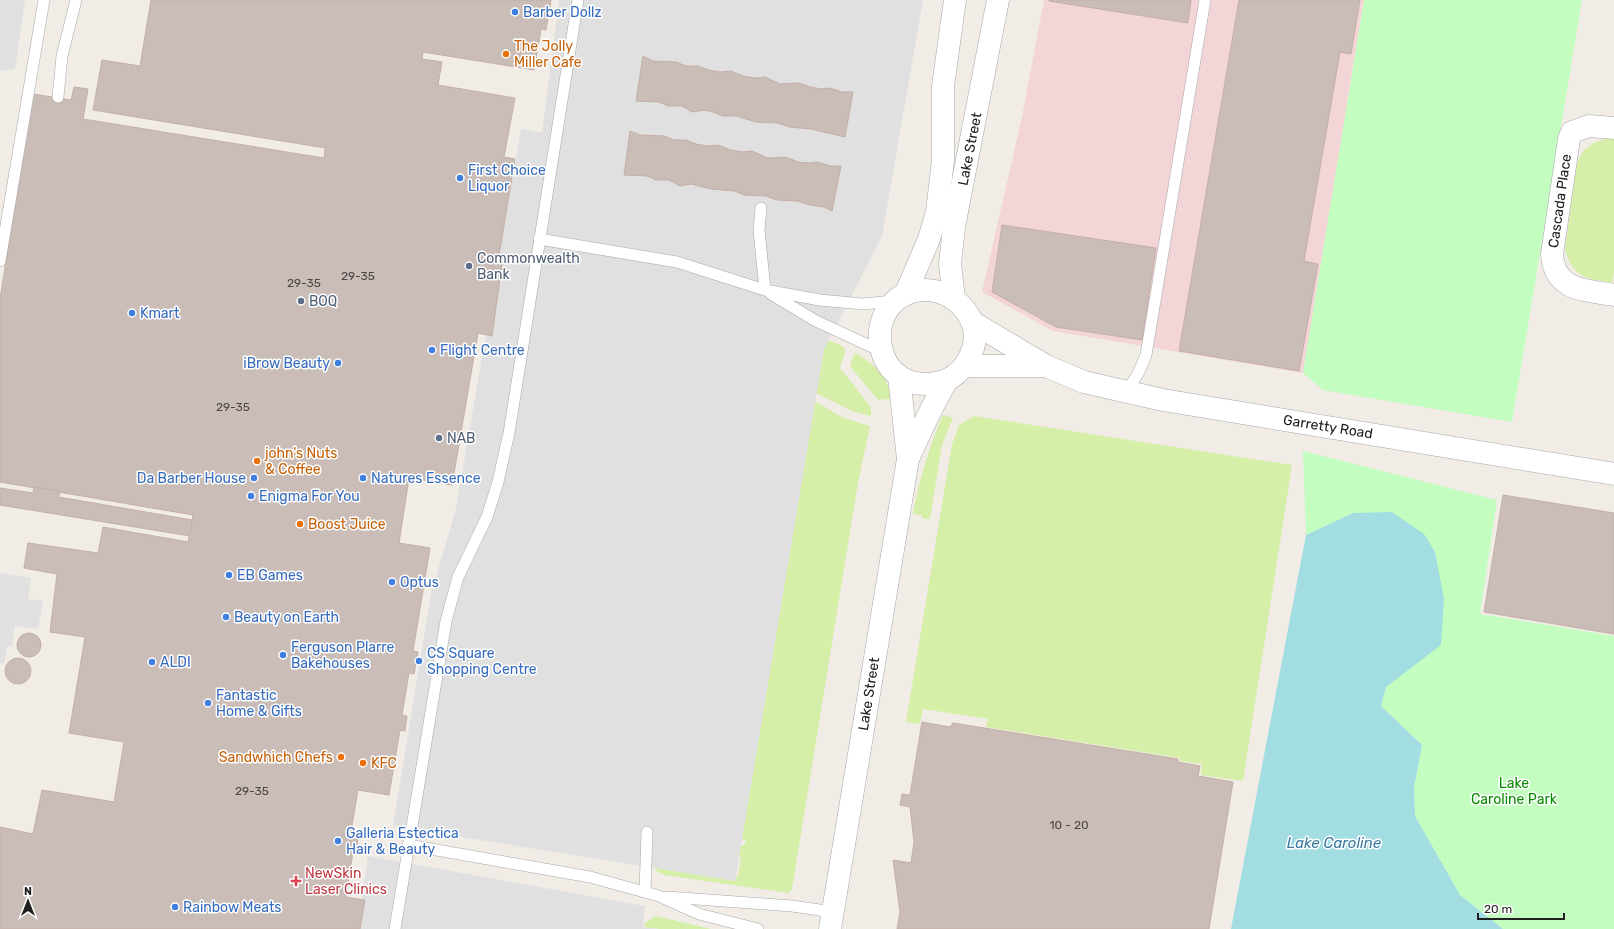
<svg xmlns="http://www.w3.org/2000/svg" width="1614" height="929" font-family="Rubik,sans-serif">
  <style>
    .commercial { fill: #f3d4d7 }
    .grass { fill: #d5efa8 }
    .park { fill: #c3fec0 }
    .parking { fill: #e0e0e0 }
    .water { fill: #a2dde2 }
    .building { fill: #cabdb8; stroke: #c4afa6 }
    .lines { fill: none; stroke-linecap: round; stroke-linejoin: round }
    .service-casing { stroke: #a7a7a7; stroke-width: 12 }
    .minor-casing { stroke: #a7a7a7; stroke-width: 23 }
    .service { stroke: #fff; stroke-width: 11 }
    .minor { stroke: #fff; stroke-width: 22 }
    .shop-dot { fill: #3f7fe0; stroke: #fff; stroke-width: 1.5 }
    .food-dot { fill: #e8710a; stroke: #fff; stroke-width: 1.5 }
    .service-dot { fill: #5c6f8a; stroke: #fff; stroke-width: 1.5 }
    .health-dot { fill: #e0444e; stroke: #fff; stroke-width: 1.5 }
    .labels { text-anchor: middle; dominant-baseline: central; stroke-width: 3; stroke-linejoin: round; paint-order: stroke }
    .number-label { font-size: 12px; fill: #4a4746 }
    .shop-label { font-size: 14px; fill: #366cbe; stroke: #fff; text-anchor: start }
    .food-label { font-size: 14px; fill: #c56008; stroke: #fff; text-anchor: start }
    .street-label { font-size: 14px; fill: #202020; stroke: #fff }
    .service-label { font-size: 14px; fill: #4e5e75; stroke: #fff; text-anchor: start }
    .park-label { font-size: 14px; fill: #0a8a02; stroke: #fff }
    .health-label { font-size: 14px; fill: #be3a42; stroke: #fff; text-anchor: start }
    .water-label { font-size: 15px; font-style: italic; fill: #3c7ba0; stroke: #fff }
  </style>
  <rect width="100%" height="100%" fill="#f1ece6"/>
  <!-- commercial -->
  <polygon class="commercial" points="1044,0 1364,0 1303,373 1053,331 982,292 1022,117"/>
  <!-- grass -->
  <g class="grass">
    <path d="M1610,138H1614V271L1612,283C1585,278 1574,278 1565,250L1577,163L1584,150L1595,142Z"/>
    <polygon points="809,331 844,347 845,352 840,368 871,407 871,415 870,416 852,411 812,391"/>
    <path d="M856,353C876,366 885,375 893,398L878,400L850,366L854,354Z"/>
    <polygon points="810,399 844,418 870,426 858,483 792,889 789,893 664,875 657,871 654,867 738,877 741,857 739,857 740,845 744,845 746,840 741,839"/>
    <path d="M943,415L953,418L942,445L930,519L922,518V515L913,514V512C920,479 929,446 943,415Z"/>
    <polygon points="974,416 1292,465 1243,781 1201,775 1202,764 1180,761 1180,758 986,727 988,719 923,709 920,724 906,722 952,444 959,425"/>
    <polygon points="656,916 711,929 659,929 644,927 645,923"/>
  </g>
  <!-- park -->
  <g class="park">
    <polygon points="1364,0 1582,0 1512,422 1323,390 1303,373"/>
    <polygon points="1303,451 1497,500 1480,614 1614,636 1614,929 1503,929 1460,895 1415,816 1414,788 1422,745 1381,706 1386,687 1402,674 1353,513 1306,535"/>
  </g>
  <!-- parking -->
  <g class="parking">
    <polygon points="0,0 25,0 15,69 0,71"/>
    <polygon points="559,0 923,0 882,236 824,350 735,881 393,826 431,594 456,509 521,129 542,133"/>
    <polygon points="0,573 31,578 28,599 43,601 38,629 15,626 12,646 7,646 4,664 0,663"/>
    <polygon points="368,856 645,906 643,927 659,929 357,929"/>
  </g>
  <!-- water -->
  <polygon class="water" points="1392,512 1424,534 1435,552 1444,599 1441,645 1386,687 1381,706 1422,745 1414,788 1415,816 1460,895 1503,929 1231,929 1306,535 1353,513"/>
  <!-- building -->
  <g class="building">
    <polygon points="151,0 551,0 546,30 541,29 534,70 423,52 422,59 442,62 438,85 515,98 504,157 515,159 499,256 503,257 492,336 478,333 452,485 409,478 399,543 430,548 413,651 418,652 414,674 409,673 402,715 407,716 405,731 400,730 389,795 358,790 351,831 359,832 356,852 353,852 346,897 365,900 360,929 0,929 0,827 33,834 42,790 114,802 124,742 69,733 85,637 50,632 57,574 24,568 28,543 98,553 103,527 188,542 193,515 0,482 0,299 33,94 71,100 74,87 88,89 83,119 324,158 325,148 93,110 102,60 140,66"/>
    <polygon points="1049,0 1191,0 1188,23 1049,1"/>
    <polygon points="1239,0 1360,0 1351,54 1340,52 1304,261 1318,264 1299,371 1179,351"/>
    <polygon points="643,56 653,61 676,62 686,66 698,66 708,70 720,72 731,71 743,76 754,78 765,77 780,84 799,83 810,87 822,89 830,88 842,92 853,92 845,137 811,129 789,127 778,123 756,122 736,116 723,116 713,112 704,110 692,112 682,106 668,106 659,102 636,101"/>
    <polygon points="630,131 640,135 664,136 674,140 686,140 696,144 708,146 718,145 731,150 742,152 752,151 768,158 786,157 798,162 809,163 818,162 830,166 841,166 832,211 824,207 810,205 798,201 777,200 766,196 744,195 735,191 711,189 691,184 680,186 669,180 656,180 647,176 624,175"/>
    <polygon points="1002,225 1156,248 1142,340 1056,327 992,292"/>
    <polygon points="34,487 60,491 59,497 192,520 190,536 0,505 0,488 33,493"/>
    <polygon points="1503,495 1614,513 1614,634 1484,612"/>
    <circle cx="29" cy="645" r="12"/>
    <circle cx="18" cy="671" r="13"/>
    <polygon points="922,722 950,727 953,723 1178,759 1178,762 1200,766 1198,776 1233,782 1209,929 897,929 900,912 893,860 911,863 914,842 910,807 900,805 902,794 910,795"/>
  </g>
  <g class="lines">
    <defs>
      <g id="service">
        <polyline points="58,97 62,56 76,0"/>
        <polyline points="761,208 759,230 765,290"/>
        <polyline points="539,239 677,262 765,290 820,300 863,304 893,301"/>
        <polyline points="0,261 44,0"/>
        <polyline points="771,294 816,321 881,351"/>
        <polyline points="1126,392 1138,374 1146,355 1205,0"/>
        <polyline points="408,845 590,877 659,896 699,914 758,929"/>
        <polyline points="645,892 647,832"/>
        <polyline points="668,897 792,906 833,912"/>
        <polyline points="395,929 446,621 458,577 487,517 498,482 509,433 578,0"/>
      </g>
      <g id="minor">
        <path d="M1614,128L1589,126L1572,132L1569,139L1552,254C1554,291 1585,290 1614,295"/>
        <polyline points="905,295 929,239 937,212 943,160 943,86 955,0"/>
        <polyline points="954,298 950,264 954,227 998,0"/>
        <polyline points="972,322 1046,366 1084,382 1163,400 1614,474"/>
        <polyline points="965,366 1045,366"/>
        <path d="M908,459C920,433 931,407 946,382C948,378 954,377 957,373C964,368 968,361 971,354C985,322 956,289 924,290C856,293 869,406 947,380"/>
        <polyline points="830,929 908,459 899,376"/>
      </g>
    </defs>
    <!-- service casing -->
    <use href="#service" class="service-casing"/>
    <!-- minor casing -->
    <use href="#minor" class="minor-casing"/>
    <!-- service -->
    <use href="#service" class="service"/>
    <!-- minor -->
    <use href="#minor" class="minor"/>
  </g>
  <!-- markers -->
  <g class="shop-dot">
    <circle cx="515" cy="12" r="4"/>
    <circle cx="460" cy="178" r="4"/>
    <circle cx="132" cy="313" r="4"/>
    <circle cx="432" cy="350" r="4"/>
    <circle cx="338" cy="363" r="4"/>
    <circle cx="254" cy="478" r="4"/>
    <circle cx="363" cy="478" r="4"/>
    <circle cx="251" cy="496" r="4"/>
    <circle cx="229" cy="575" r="4"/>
    <circle cx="392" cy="582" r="4"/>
    <circle cx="226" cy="617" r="4"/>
    <circle cx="283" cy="655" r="4"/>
    <circle cx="419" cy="661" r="4"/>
    <circle cx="152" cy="662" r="4"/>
    <circle cx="208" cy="703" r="4"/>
    <circle cx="338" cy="841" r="4"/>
    <circle cx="175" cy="907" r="4"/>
  </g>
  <g class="food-dot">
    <circle cx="506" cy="54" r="4"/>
    <circle cx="257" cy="461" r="4"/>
    <circle cx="300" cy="524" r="4"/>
    <circle cx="341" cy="757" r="4"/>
    <circle cx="363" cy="763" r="4"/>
  </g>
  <g class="service-dot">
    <circle cx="469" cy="266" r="4"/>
    <circle cx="301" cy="301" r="4"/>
    <circle cx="439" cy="438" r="4"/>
  </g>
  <path class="health-dot" d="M294 875h4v4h4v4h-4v4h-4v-4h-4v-4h4z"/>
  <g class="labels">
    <!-- number labels -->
    <g class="number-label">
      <text x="358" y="276">29-35</text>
      <text x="304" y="283">29-35</text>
      <text x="233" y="407">29-35</text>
      <text x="252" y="791">29-35</text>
      <text x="1069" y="825">10 - 20</text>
    </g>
    <!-- shop labels -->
    <g class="shop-label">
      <text x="523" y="12">Barber Dollz</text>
      <text x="468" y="170">First Choice<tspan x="468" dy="16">Liquor</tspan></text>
      <text x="140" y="313">Kmart</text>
      <text x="440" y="350">Flight Centre</text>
      <text x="330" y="363" text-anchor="end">iBrow Beauty</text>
      <text x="246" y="478" text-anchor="end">Da Barber House</text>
      <text x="371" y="478">Natures Essence</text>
      <text x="259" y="496">Enigma For You</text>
      <text x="237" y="575">EB Games</text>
      <text x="400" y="582">Optus</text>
      <text x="234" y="617">Beauty on Earth</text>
      <text x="291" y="647">Ferguson Plarre<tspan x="291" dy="16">Bakehouses</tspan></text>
      <text x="427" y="653">CS Square<tspan x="427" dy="16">Shopping Centre</tspan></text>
      <text x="160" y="662">ALDI</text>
      <text x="216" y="695">Fantastic<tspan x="216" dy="16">Home &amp; Gifts</tspan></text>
      <text x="346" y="833">Galleria Estectica<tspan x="346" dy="16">Hair &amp; Beauty</tspan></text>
      <text x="183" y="907">Rainbow Meats</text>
    </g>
    <!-- food labels -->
    <g class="food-label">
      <text x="514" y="46">The Jolly<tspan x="514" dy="16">Miller Cafe</tspan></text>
      <text x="265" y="453">john's Nuts<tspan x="265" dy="16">&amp; Coffee</tspan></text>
      <text x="308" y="524">Boost Juice</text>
      <text x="333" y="757" text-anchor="end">Sandwhich Chefs</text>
      <text x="371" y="763">KFC</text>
    </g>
    <!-- street labels -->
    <g class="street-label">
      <text transform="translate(970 149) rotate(-79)">Lake Street</text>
      <text transform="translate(1560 201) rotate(-82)">Cascada Place</text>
      <text transform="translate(1328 427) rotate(9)">Garretty Road</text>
      <text transform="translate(869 694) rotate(-81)">Lake Street</text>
    </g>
    <!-- service labels -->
    <g class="service-label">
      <text x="477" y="258">Commonwealth<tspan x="477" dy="16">Bank</tspan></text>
      <text x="309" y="301">BOQ</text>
      <text x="447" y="438">NAB</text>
    </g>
    <!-- park labels -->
    <g class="park-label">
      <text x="1514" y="783">Lake<tspan x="1514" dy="16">Caroline Park</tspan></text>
    </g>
    <!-- health labels -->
    <g class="health-label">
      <text x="305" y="873">NewSkin<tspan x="305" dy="16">Laser Clinics</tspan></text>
    </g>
    <!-- water labels -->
    <g class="water-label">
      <text x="1334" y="843">Lake Caroline</text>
    </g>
  </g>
  <!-- north arrow -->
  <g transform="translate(28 901)" stroke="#ffffff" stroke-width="3" paint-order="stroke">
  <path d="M0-3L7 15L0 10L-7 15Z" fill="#202020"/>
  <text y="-6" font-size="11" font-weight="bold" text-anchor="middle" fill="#202020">N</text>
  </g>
  <!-- scale -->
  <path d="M1478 913v6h86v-6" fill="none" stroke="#202020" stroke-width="2"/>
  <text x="1484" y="913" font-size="12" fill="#202020" stroke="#ffffff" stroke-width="3" paint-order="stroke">20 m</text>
</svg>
